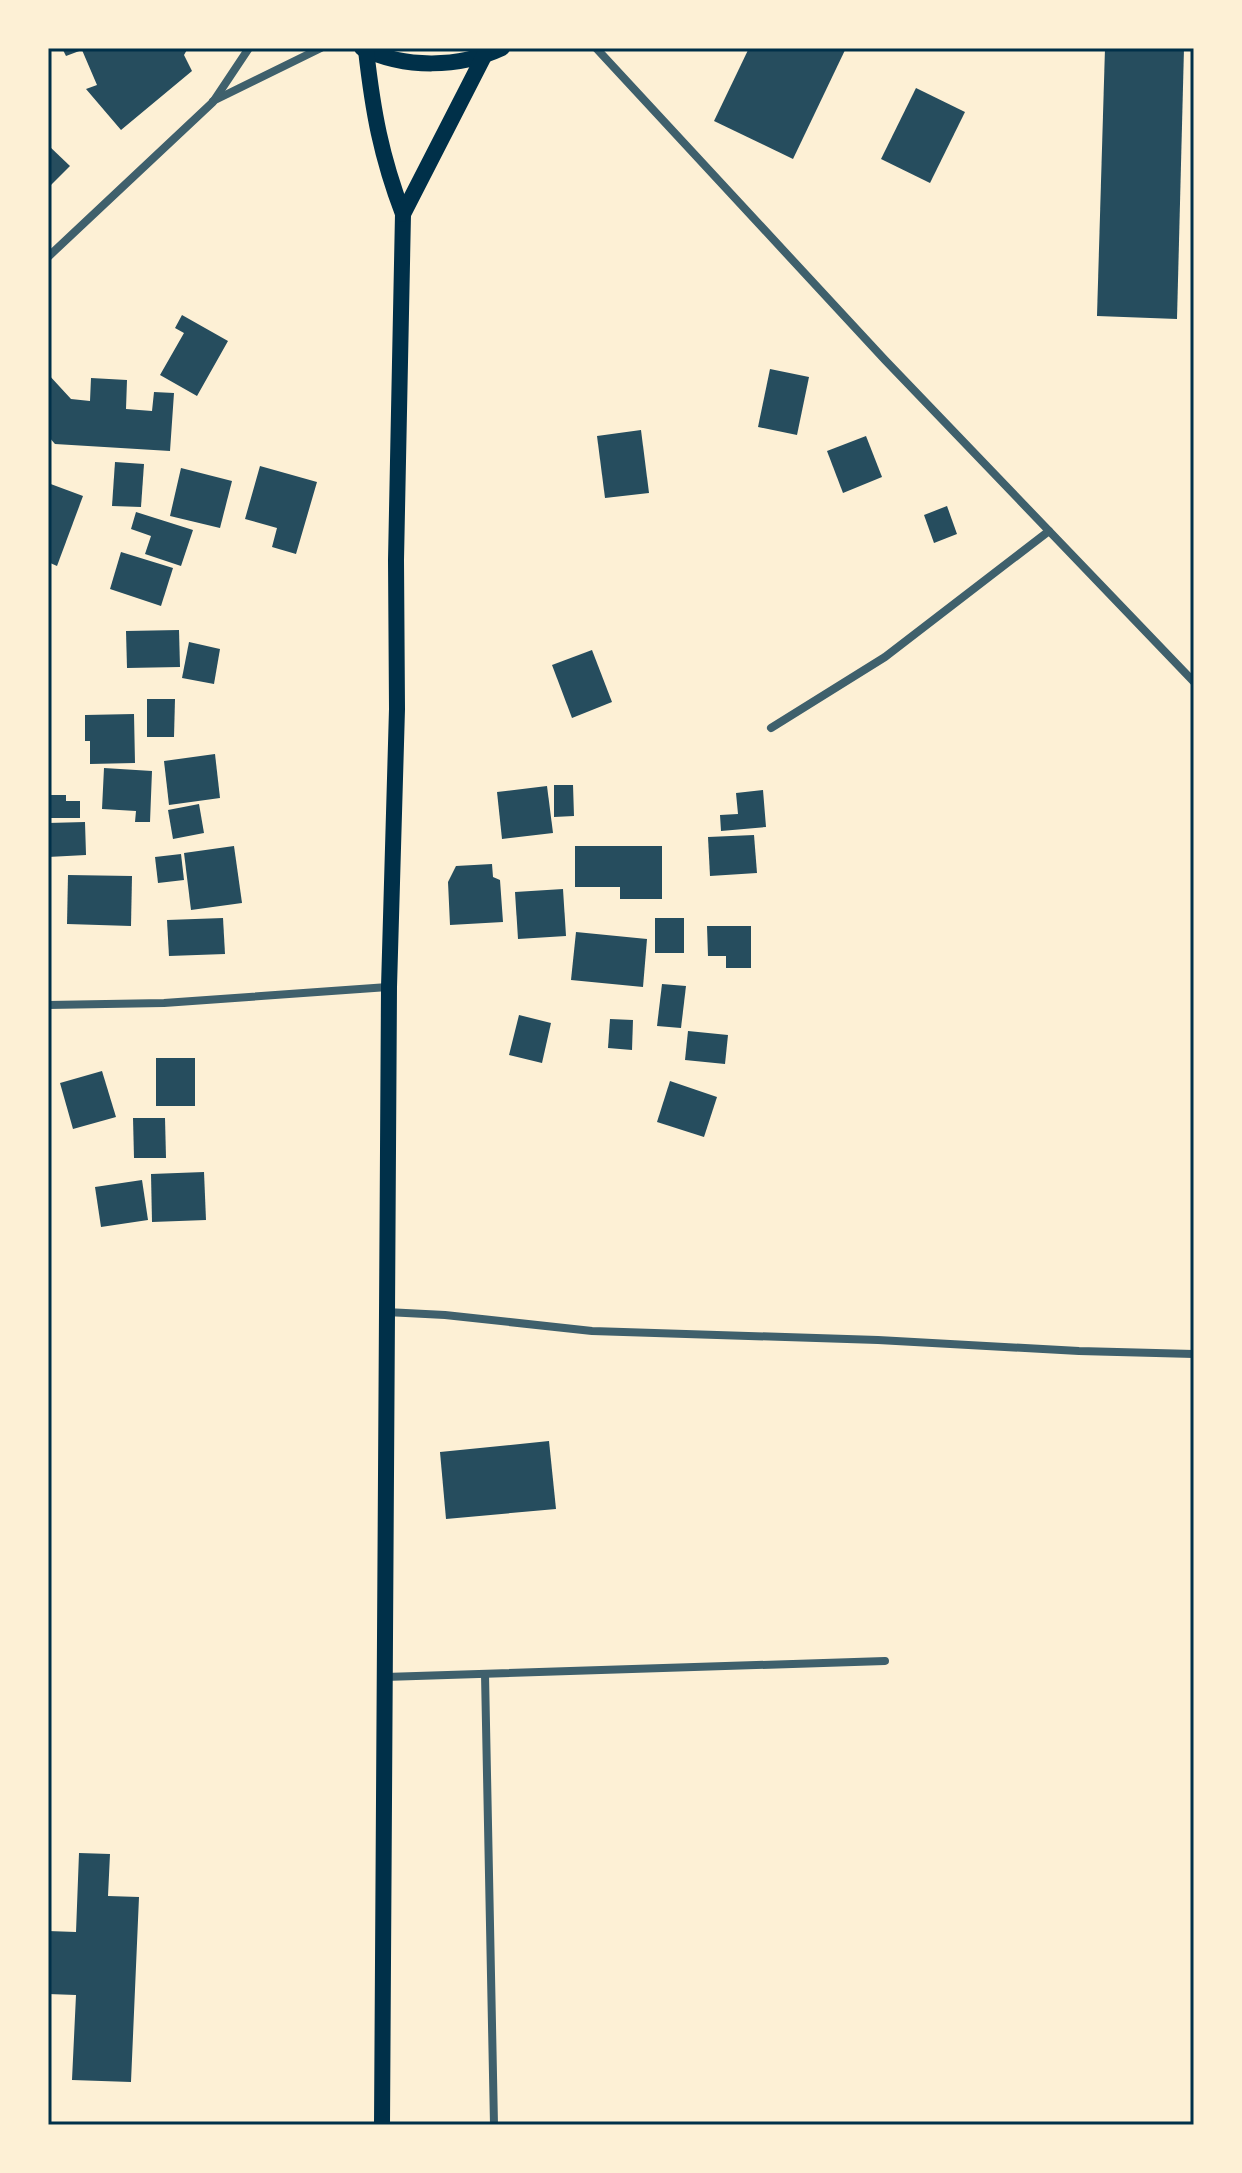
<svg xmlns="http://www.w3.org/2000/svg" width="1242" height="2173" font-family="'DM Sans',sans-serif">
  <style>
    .building { fill: #264d5e }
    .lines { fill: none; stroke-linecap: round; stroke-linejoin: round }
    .minor { stroke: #3f606c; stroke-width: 8 }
    .secondary { stroke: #003049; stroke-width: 16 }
    .neatline { fill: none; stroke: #003049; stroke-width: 3 }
  </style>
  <rect width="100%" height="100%" fill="#fdf0d5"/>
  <!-- building -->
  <g class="building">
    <polygon points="62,48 188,48 184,55 192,71 121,130 86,89 97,85 82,50 66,56"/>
    <polygon points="749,48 846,48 793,159 714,121"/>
    <polygon points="1105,48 1184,48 1177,319 1097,316"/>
    <polygon points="916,88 965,112 930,183 881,159"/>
    <polygon points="48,145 70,166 48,188"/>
    <polygon points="182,315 228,341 197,396 160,375 184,333 175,328"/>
    <polygon points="770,369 809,377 797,435 758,427"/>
    <polygon points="48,374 71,399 90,401 91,378 127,380 126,409 152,411 154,392 174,393 170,451 55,444 48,436"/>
    <polygon points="641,430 649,493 605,498 597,436"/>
    <polygon points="866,436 882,477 843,493 827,451"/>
    <polygon points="115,462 144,464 141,507 112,506"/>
    <polygon points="260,466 317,482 296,554 272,547 277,528 245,519"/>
    <polygon points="181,468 232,481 220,528 170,516"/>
    <polygon points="48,483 83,496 57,566 48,562"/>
    <polygon points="947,506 957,534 934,543 924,515"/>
    <polygon points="136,512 193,530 181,566 145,554 151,536 131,529"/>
    <polygon points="121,552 173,568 161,606 110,589"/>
    <polygon points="179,630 180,667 127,668 126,631"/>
    <polygon points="189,642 220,649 214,684 182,678"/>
    <polygon points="592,650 612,702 572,718 552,665"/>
    <polygon points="147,699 175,699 174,737 147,737"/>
    <polygon points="134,714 135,763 90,764 90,741 85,741 85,715"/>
    <polygon points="215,754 220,798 169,805 164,761"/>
    <polygon points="104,768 152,771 150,822 135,822 136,811 102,809"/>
    <polygon points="554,785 573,785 574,816 554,817"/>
    <polygon points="547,786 553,833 502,839 497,792"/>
    <polygon points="763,790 766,827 721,831 720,815 738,814 736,793"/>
    <polygon points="48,795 66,795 66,801 80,801 80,818 48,818"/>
    <polygon points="199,804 204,833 173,839 168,810"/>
    <polygon points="85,822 86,855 48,857 48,823"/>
    <polygon points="754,835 757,873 710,876 708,837"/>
    <polygon points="234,846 242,903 191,910 184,853"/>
    <polygon points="575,846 662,846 662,899 620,899 620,887 575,887"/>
    <polygon points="181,854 184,880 158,883 155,857"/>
    <polygon points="492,864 493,877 500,880 503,922 450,925 448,882 456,866"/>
    <polygon points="68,875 132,876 131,926 67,924"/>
    <polygon points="563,889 566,936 518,939 515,892"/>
    <polygon points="223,918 225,954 169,956 167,920"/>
    <rect x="655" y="918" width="29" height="35"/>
    <polygon points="707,926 751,926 751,968 726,968 726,956 708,956"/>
    <polygon points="576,932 647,939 643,987 571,980"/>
    <polygon points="662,984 686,986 681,1028 657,1026"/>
    <polygon points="519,1015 551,1023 542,1063 509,1055"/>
    <polygon points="610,1019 633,1020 632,1050 608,1048"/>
    <polygon points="688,1031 728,1035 725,1064 685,1060"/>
    <rect x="156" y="1058" width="39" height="48"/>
    <polygon points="102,1071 116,1117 73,1129 60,1083"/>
    <polygon points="670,1081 717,1097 704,1137 657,1122"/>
    <polygon points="133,1118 165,1118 166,1158 134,1158"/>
    <polygon points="204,1172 206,1220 152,1222 151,1174"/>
    <polygon points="142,1180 148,1220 101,1227 95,1187"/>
    <polygon points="549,1441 556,1509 446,1519 440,1452"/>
    <polygon points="79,1853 110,1854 108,1896 139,1897 131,2082 72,2080 76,1995 48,1994 48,1931 76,1932"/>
  </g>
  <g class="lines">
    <!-- minor -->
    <g class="minor">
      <polyline points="596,48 885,360 1194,682"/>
      <polyline points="213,101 321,48"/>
      <polyline points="48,257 213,102 249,48"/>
      <polyline points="771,728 885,657 1049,531"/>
      <polyline points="48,1005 164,1003 388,987"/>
      <polyline points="386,1312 445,1315 592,1331 878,1340 1079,1351 1194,1354"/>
      <polyline points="485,1674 494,2125"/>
      <polyline points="385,1677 885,1661"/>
    </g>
    <!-- secondary -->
    <g class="secondary">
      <path d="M362,48C405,69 459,68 502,48"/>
      <path d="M366,50C373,112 381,156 403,214L396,560L397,709L389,987L382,2125"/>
      <polyline points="403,214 484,56"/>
    </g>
  </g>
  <!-- border -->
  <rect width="1242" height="2173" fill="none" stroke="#fdf0d5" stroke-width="100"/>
  <rect x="50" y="50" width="1142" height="2073" class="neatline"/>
</svg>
